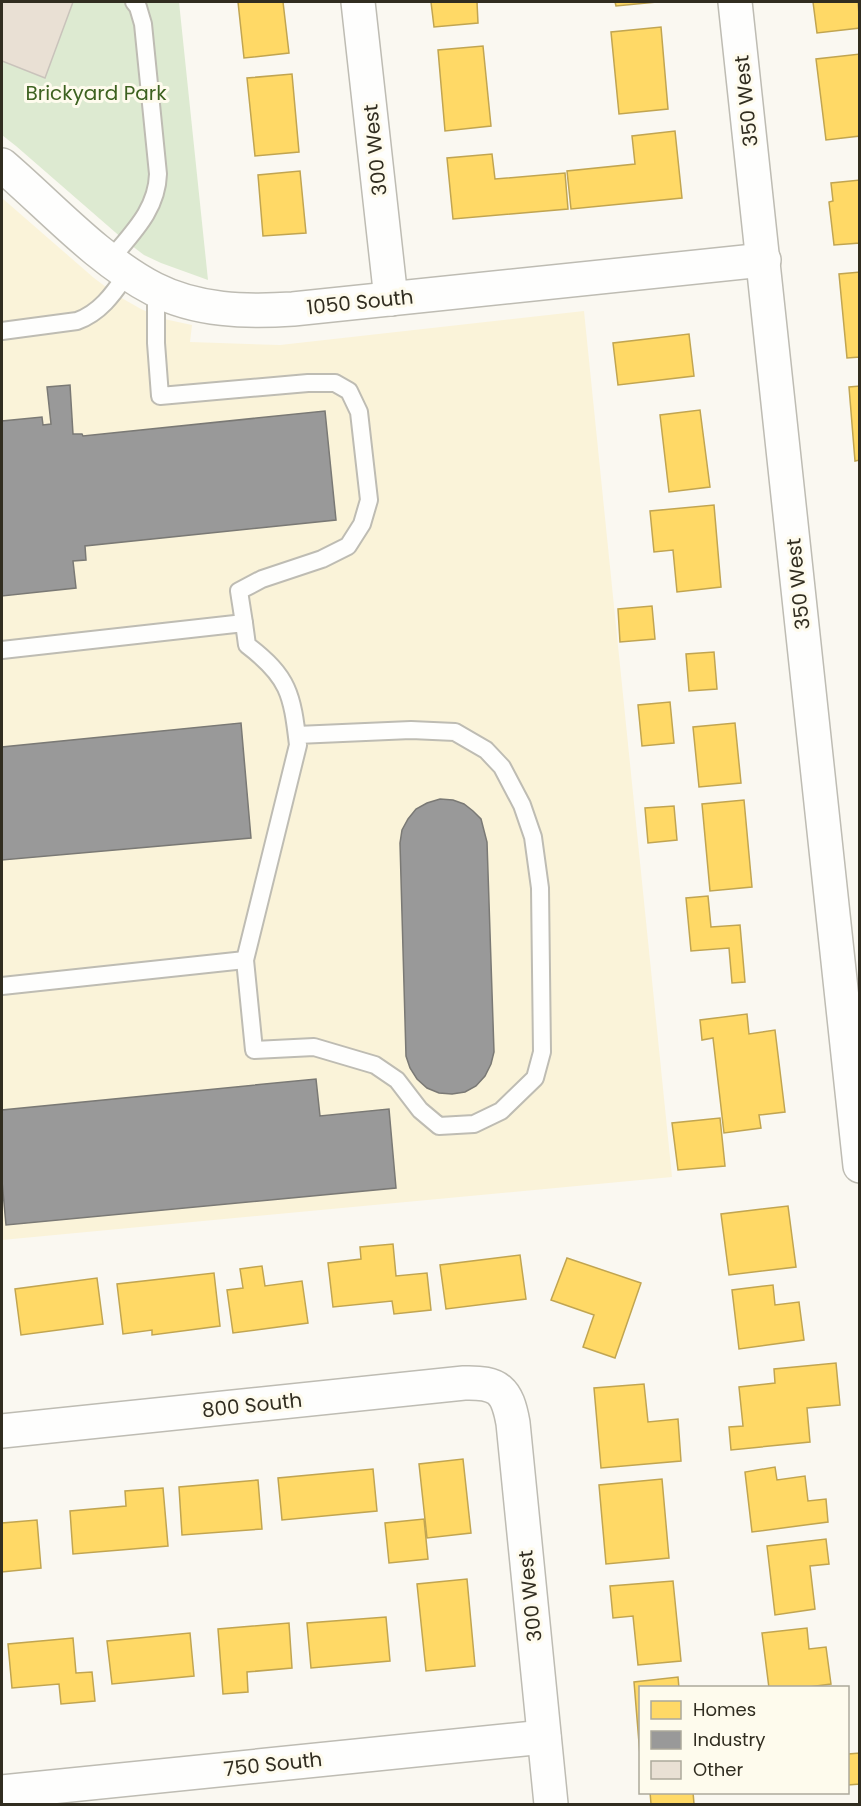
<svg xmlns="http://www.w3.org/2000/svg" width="861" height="1806" font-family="Poppins,sans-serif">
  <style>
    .built { fill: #faf3d9 }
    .green { fill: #ddead1 }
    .homes { fill: #ffd966; stroke: #c1a551; stroke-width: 1.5 }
    .industry { fill: #999; stroke: #7a7975; stroke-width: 1.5 }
    .building { fill: #e9e0d4; stroke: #c9c3bb; stroke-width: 1.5 }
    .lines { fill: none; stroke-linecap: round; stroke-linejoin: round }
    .service-casing { stroke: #bebcb3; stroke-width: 20 }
    .minor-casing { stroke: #bebcb3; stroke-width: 36 }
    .service { stroke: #fefefd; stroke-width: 16 }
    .minor { stroke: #fefefd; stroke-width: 33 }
    .labels { text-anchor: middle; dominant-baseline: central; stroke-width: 6; stroke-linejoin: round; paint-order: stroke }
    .park-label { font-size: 20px; fill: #3d6220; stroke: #fefbed }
    .street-label { font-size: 20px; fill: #312d20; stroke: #fefbed }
  </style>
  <rect width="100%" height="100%" fill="#faf8f1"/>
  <!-- built -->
  <polygon class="built" points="2,198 94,278 118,296 141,309 164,319 192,325 190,342 280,345 584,311 672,1177 2,1240"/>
  <!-- green -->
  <polygon class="green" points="2,2 179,2 208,280 161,263 144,255 123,239 16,146 2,135"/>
  <!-- homes -->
  <g class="homes">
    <polygon points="238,2 283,2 289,53 244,58"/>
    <polygon points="431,2 477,2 478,23 434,27"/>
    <polygon points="615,2 657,2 616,6"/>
    <polygon points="813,2 858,2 860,28 817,33"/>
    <polygon points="661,27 668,109 619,114 611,32"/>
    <polygon points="483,46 491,126 445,131 438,50"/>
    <polygon points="860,54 860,136 826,140 816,59"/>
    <polygon points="292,74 299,152 255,156 247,78"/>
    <polygon points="675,131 682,198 571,209 567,171 635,164 632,136"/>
    <polygon points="492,154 495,179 565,173 568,209 453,219 447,158"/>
    <polygon points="300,171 306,233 263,236 258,175"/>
    <polygon points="860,180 860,243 834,245 829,202 833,201 831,183"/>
    <polygon points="860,272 860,357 847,358 839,274"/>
    <polygon points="689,334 694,376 618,385 613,343"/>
    <polygon points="860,386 860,460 855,461 849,387"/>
    <polygon points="700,410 710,487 669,492 660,415"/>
    <polygon points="714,505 721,587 677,592 673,550 654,552 650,511"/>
    <polygon points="652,606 655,639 620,642 618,609"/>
    <polygon points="714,652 717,689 689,691 686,654"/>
    <polygon points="670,702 674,743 642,746 638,705"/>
    <polygon points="735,723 741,783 699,787 693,727"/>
    <polygon points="744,800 752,887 710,891 702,804"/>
    <polygon points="674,806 677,840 648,843 645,808"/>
    <polygon points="708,896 711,927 740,925 745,982 732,983 729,948 691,951 686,898"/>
    <polygon points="747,1014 749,1034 775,1030 785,1112 759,1115 761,1128 724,1133 713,1038 702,1040 700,1020"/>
    <polygon points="720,1118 725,1166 678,1170 672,1123"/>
    <polygon points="788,1206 796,1267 729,1275 721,1214"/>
    <polygon points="393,1244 396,1276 427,1273 431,1310 394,1314 392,1301 333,1307 328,1263 361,1259 360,1247"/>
    <polygon points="520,1255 526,1299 446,1309 440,1265"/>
    <polygon points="567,1258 641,1283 615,1358 583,1347 594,1315 551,1300"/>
    <polygon points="262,1266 265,1286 302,1281 308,1323 233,1333 227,1290 243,1288 240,1269"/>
    <polygon points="214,1273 220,1326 152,1335 152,1330 123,1334 117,1284"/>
    <polygon points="97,1278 103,1324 21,1335 15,1289"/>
    <polygon points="773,1285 775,1305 799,1302 804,1340 739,1349 732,1290"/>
    <polygon points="836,1363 840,1405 807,1408 810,1442 731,1450 729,1427 743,1426 739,1387 775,1383 774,1369"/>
    <polygon points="644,1384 648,1422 678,1419 681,1461 601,1468 594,1388"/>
    <polygon points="463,1459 471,1533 427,1538 419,1464"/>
    <polygon points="775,1467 777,1480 805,1476 808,1501 826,1499 828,1522 752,1532 745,1472"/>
    <polygon points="373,1469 377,1511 282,1520 278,1478"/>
    <polygon points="662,1479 669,1558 606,1564 599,1485"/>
    <polygon points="258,1480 262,1529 182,1535 179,1487"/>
    <polygon points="163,1488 168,1546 73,1554 70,1511 126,1506 125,1491"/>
    <polygon points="424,1519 428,1559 389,1563 385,1523"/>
    <polygon points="37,1520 41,1568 2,1572 2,1523"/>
    <polygon points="826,1539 829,1564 810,1566 815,1609 775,1615 767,1546"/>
    <polygon points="467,1579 475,1666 426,1671 417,1584"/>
    <polygon points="673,1581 681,1661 638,1665 633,1616 613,1618 610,1586"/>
    <polygon points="386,1617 390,1661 311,1668 307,1623"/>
    <polygon points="289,1623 292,1668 247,1672 248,1692 223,1694 218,1629"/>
    <polygon points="807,1628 809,1649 826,1647 831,1684 801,1688 769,1688 762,1633"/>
    <polygon points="190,1633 194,1676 112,1684 107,1641"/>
    <polygon points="73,1638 76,1673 92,1672 95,1701 61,1704 59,1684 12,1688 8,1644"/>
    <polygon points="678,1677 679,1688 640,1688 640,1755 634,1682"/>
    <polygon points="860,1753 860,1784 848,1785 848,1754"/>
    <polygon points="650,1792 693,1792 694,1804 651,1804"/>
  </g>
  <!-- industry -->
  <g class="industry">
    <polygon points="70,385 73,434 82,434 83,436 325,411 336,520 85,546 86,560 73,561 76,588 2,596 2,421 42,417 43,425 51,424 47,387"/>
    <polygon points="241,723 251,838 2,860 2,747"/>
    <polygon points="440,799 453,800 464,804 473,811 481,819 487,842 494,1052 491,1064 485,1076 476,1086 465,1092 452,1094 439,1093 427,1088 417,1079 410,1068 406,1056 400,843 402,830 408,819 416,809 427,803"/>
    <polygon points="316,1079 320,1116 389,1109 396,1188 6,1225 2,1181 2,1110"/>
  </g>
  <!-- building -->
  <polygon class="building" points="2,2 73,2 45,78 2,61"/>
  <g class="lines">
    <defs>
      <g id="service">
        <path d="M110,260C132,233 157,210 158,174L143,24L138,7L134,2"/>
        <polyline points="156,290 156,343 160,396 308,383 335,383 349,391 359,412 369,500 362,524 348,546 322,559 262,579 239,591 244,623"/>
        <path d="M2,331L77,321C100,313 113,294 127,274"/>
        <path d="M2,650L244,623L247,645C289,677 292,694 298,745L245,960L254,1050L314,1047L375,1065L397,1080L420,1110L439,1126L474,1124L501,1111L535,1078L542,1052L540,888L533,837L522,805L502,767L486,750L455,732L411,730L297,735"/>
        <polyline points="2,986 245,960"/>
      </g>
      <g id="minor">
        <polyline points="358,2 391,299"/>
        <polyline points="735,2 860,1166"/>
        <path d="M2,165C50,206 98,260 154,289C197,311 246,312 293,309L764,260"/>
        <path d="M2,1431L464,1383C499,1382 507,1390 513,1423L551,1804"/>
        <polyline points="2,1792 544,1737"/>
      </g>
    </defs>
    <!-- service casing -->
    <use href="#service" class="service-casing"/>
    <!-- minor casing -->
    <use href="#minor" class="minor-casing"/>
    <!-- service -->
    <use href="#service" class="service"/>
    <!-- minor -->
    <use href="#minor" class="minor"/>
  </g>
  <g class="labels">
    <!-- park labels -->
    <g class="park-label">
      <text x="96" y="93">Brickyard Park</text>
    </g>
    <!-- street labels -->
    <g class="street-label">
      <text transform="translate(746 101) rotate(-96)">350 West</text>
      <text transform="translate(375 150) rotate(-96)">300 West</text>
      <text transform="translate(360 302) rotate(-6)">1050 South</text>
      <text transform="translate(798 584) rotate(-96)">350 West</text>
      <text transform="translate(252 1405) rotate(-6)">800 South</text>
      <text transform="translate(530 1596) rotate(-96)">300 West</text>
      <text transform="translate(273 1764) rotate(-6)">750 South</text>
    </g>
  </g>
  <!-- border -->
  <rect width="861" height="1806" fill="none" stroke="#312d20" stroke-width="6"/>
  <!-- legend -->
  <rect x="639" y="1686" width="210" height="108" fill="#fefbed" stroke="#aca99b" stroke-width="1.5"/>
  <rect x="651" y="1701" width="30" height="18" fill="#ffd966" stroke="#aca99b" stroke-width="1.5"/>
  <text x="693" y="1716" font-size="18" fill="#312d20">Homes</text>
  <rect x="651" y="1731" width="30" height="18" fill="#999999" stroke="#aca99b" stroke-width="1.5"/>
  <text x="693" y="1746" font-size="18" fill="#312d20">Industry</text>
  <rect x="651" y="1761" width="30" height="18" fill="#e9e0d4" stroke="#aca99b" stroke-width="1.5"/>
  <text x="693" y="1776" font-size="18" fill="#312d20">Other</text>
</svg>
